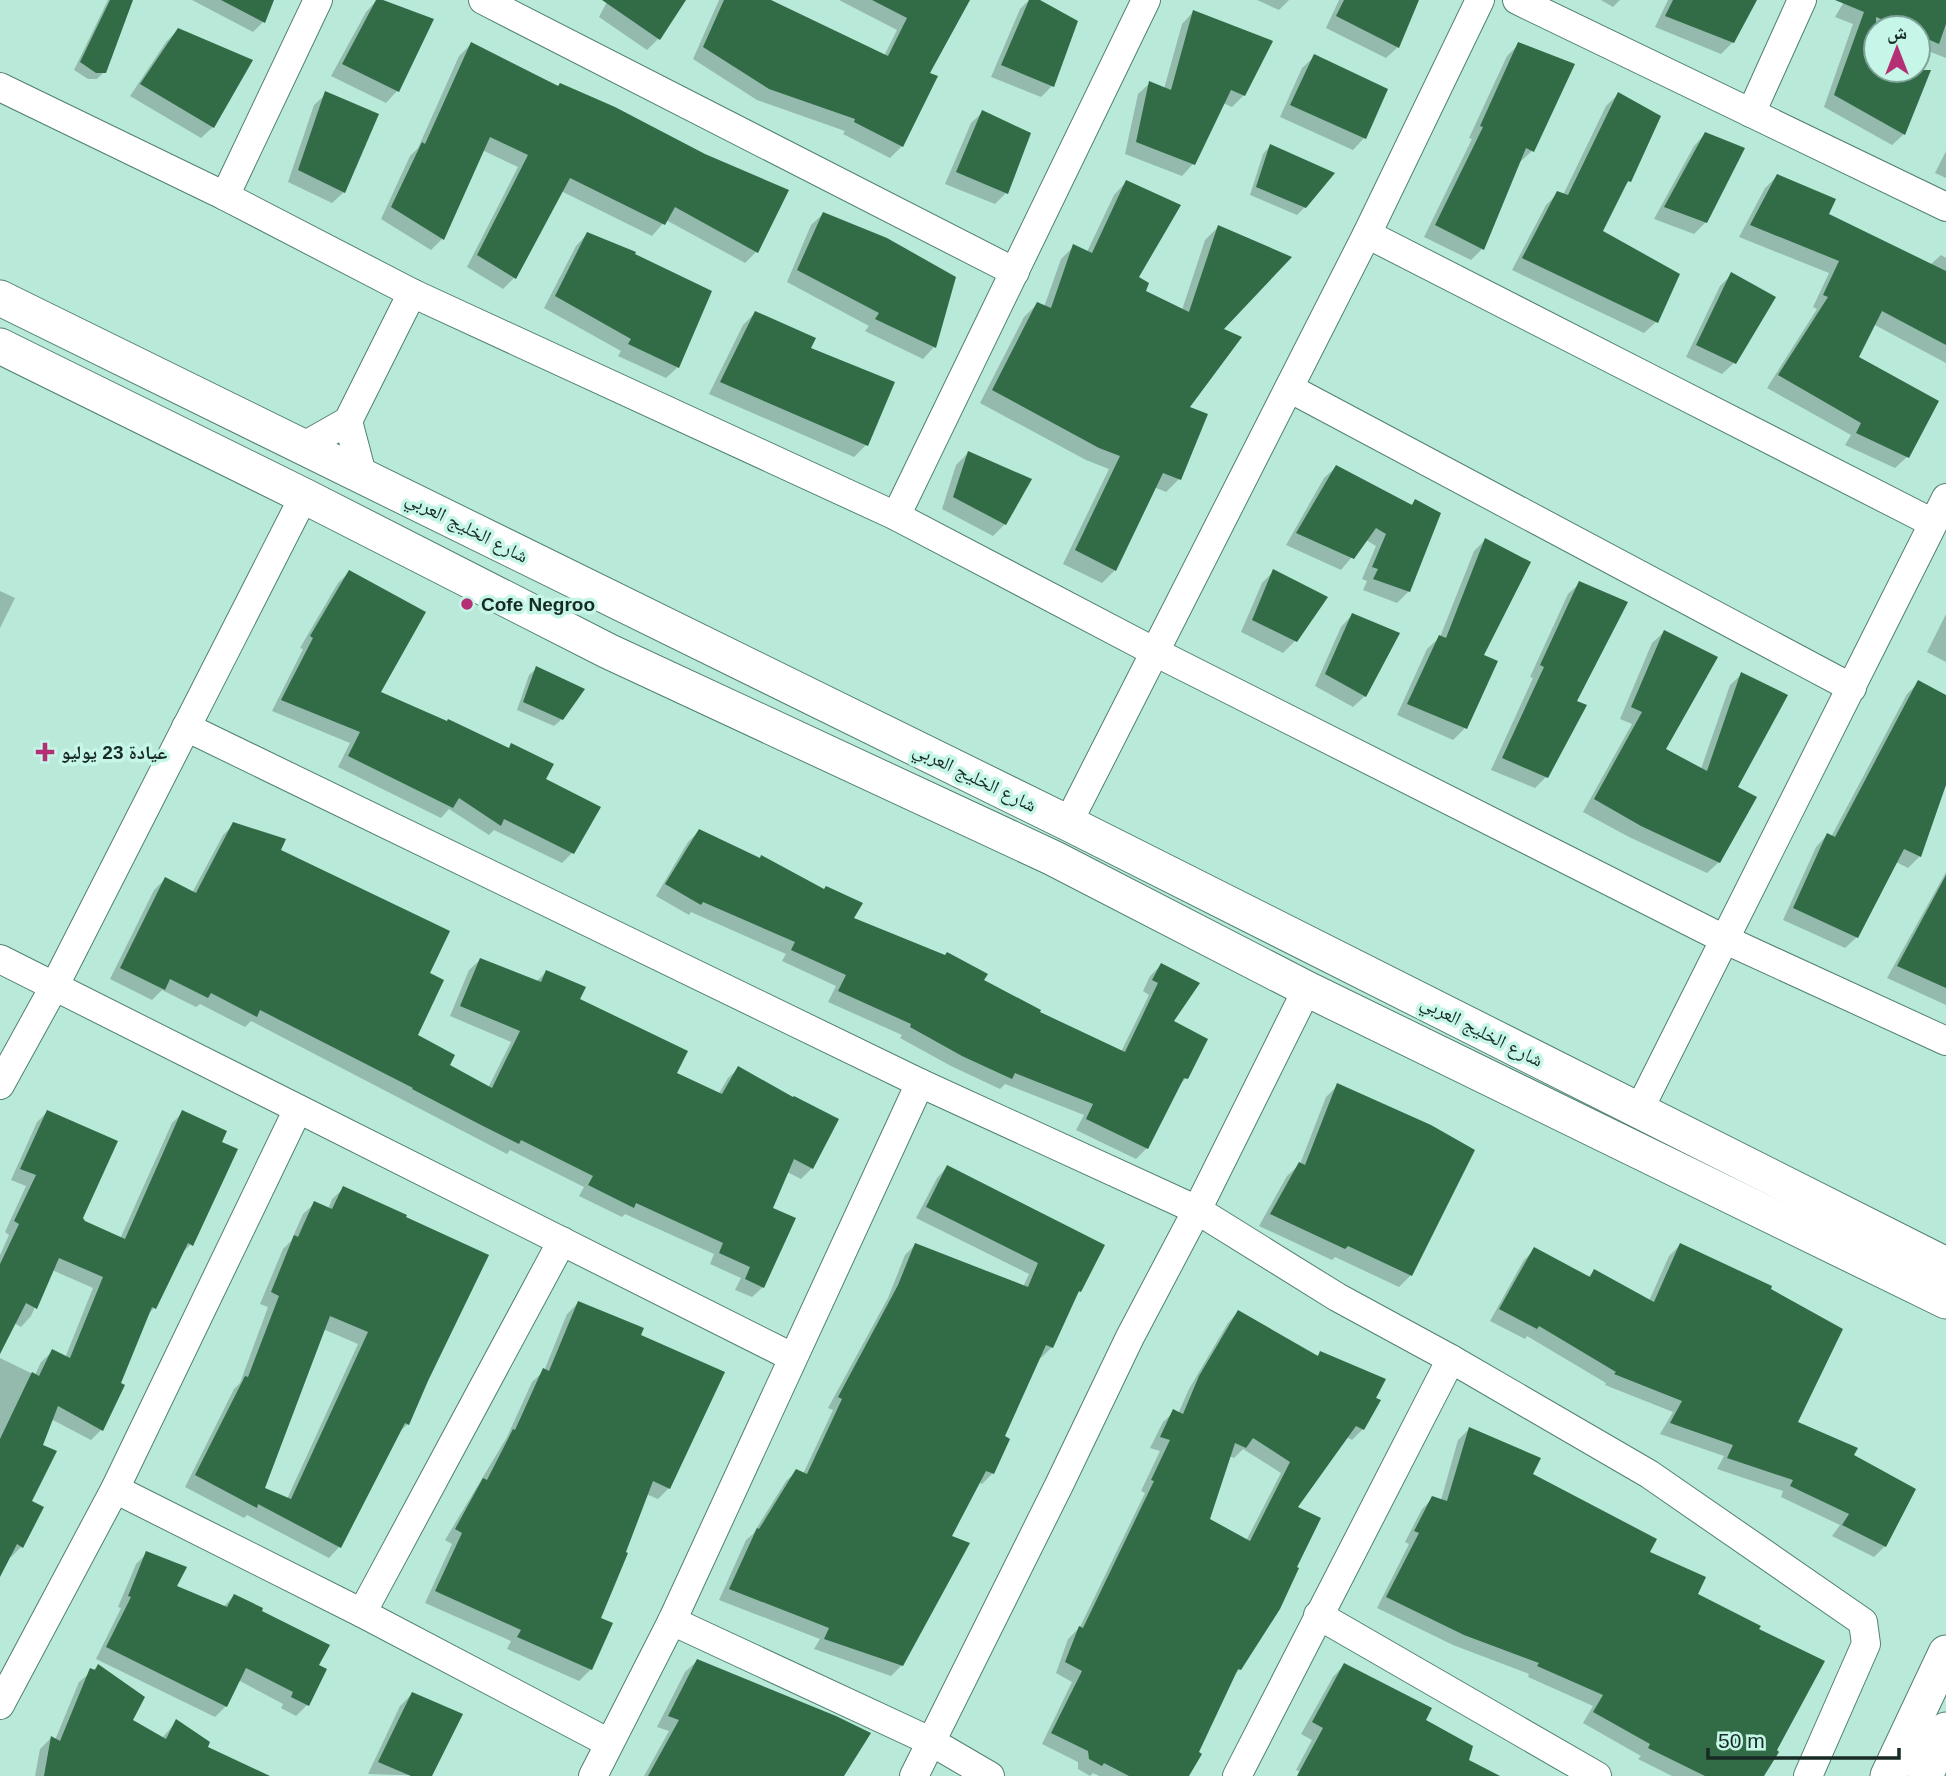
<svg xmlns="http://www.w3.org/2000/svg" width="1946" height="1776" font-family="Arial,'Noto Naskh Arabic',sans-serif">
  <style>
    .shadow { fill: #0003; fill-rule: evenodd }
    .building { fill: #326c47; fill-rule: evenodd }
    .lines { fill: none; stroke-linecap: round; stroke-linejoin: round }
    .minor-casing { stroke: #528072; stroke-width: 30 }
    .major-casing { stroke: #528072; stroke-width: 37 }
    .minor { stroke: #fff; stroke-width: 28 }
    .major { stroke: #fff; stroke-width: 35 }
    .poi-dot { fill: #b42f74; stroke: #c5f6e7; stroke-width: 2.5 }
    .labels { text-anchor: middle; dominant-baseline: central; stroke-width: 7; stroke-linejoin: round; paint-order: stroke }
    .street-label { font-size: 19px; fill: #172a24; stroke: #c5f6e7 }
    .poi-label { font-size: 19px; font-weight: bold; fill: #172a24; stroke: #c5f6e7; text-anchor: start }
  </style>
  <rect width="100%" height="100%" fill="#b8e9d9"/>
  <!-- shadow -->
  <g class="shadow">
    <polygon points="108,0 131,0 104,72 97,79 88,79 74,70"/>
    <polygon points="192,0 272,0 263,22 253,32"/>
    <polygon points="377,0 397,91 386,103 331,76 366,12"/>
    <polygon points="608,0 684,0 658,39 647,50 599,17"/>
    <polygon points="719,0 767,0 884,56 897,30 839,0 968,0 927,74 902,146 890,158 843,134 845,131 757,100 693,59"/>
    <polygon points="1029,0 1036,0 1052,86 1041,97 991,77 1020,9"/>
    <polygon points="1257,0 1289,0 1279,10"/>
    <polygon points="1339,0 1417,0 1398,47 1386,58 1326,28"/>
    <polygon points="1601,0 1620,0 1613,7"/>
    <polygon points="1668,0 1755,0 1733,42 1721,54 1655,27"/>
    <polygon points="1845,0 1946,0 1946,58 1918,47 1918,28 1876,28 1876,70 1918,70 1918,67 1928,72 1904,134 1892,145 1824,107 1853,24 1835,17"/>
    <polygon points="1193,12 1244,95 1232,107 1223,103 1193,164 1182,176 1125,154 1138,94 1150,83 1164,89 1182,24"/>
    <polygon points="178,30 213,127 201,138 130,96 166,42"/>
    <polygon points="471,44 704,156 757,251 745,263 666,220 652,236 561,191 514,278 503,289 467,267 518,167 482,150 442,239 431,250 381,219 410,156 418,148 459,56"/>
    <polygon points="1519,44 1532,151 1520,162 1518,161 1482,249 1471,260 1424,237 1472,139 1469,138 1507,56"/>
    <polygon points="1314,57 1364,138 1353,150 1280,117 1302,68"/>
    <polygon points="326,94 344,192 332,203 288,182 314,105"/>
    <polygon points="1618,94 1629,181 1623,188 1601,231 1656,322 1644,333 1512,270 1546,205 1558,193 1563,195 1606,106"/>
    <polygon points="983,112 1006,193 995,204 945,184 971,123"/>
    <polygon points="1705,134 1706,222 1694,234 1654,219 1694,146"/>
    <polygon points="1270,146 1305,207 1297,215 1250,195 1263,154"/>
    <polygon points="1946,151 1946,178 1935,173"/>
    <polygon points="1777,176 1827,215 1930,265 1941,255 1946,258 1946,363 1873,324 1856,358 1907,457 1895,468 1845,445 1851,435 1767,388 1817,309 1813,307 1829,273 1739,237 1765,188"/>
    <polygon points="1126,182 1136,278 1143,292 1182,310 1205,240 1218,227 1222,329 1187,408 1179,479 1166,492 1154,487 1115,570 1102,583 1063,564 1109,469 1086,460 980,403 1024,317 1037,304 1044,307 1061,259 1074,246 1087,252 1114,195"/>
    <polygon points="823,214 934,347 923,359 865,331 869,326 787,282 811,225"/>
    <polygon points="587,234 678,367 666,378 618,356 621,351 544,308 576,246"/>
    <polygon points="1731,275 1734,363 1722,374 1686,357 1720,286"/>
    <polygon points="755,313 808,349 893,383 866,445 854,457 709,394 743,325"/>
    <polygon points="968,453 1005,524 993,536 942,509 956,465"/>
    <polygon points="1336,467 1410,506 1416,501 1409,591 1397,603 1363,590 1367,581 1362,579 1376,546 1366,540 1341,570 1286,545 1324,478"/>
    <polygon points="1485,540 1481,656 1496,662 1465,728 1453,740 1397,715 1427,649 1440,637 1474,551"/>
    <polygon points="1274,571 1295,641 1283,653 1241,632 1262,583"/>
    <polygon points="349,572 378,693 507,750 512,745 543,780 573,852 562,863 494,830 489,835 449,809 441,818 338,767 350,743 272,711 303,649 300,648 338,583"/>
    <polygon points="1580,583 1575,701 1547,776 1535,788 1491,770 1533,678 1530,677 1568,594"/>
    <polygon points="0,591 15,598 0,628"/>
    <polygon points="1946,614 1946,662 1927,652"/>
    <polygon points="1352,615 1365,696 1353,707 1315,686 1341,627"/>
    <polygon points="1664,632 1663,750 1701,769 1730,685 1742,674 1735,788 1719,862 1707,873 1629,837 1583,812 1632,724 1620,719 1652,643"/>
    <polygon points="537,668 562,719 554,726 517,710 529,675"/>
    <polygon points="1918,683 1946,697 1946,780 1920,856 1908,868 1896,862 1857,937 1845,948 1783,920 1816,847 1827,835 1831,837 1907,694"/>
    <polygon points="234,824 278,851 427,974 416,1036 447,1065 488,1088 511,1042 450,1016 469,970 480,960 536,982 546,972 578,1000 675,1074 718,1095 728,1078 739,1068 793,1099 837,1120 812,1168 801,1179 787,1172 770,1209 763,1287 752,1297 735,1290 741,1278 710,1264 714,1254 625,1214 622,1217 579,1196 584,1187 510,1150 507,1154 251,1021 245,1027 200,1004 196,1007 162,990 152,1000 110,979 154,890 165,879 192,893 223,835"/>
    <polygon points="699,831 759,859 761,857 852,919 982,981 1038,1012 1121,1052 1149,995 1143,991 1150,976 1161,965 1186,1078 1177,1088 1147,1148 1136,1159 1076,1130 1084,1115 1005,1084 1000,1089 951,1066 900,1038 902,1035 828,1002 836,986 782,961 786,954 691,912 689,915 656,896 688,842"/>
    <polygon points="1946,872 1946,1005 1887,978"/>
    <polygon points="1338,1085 1411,1275 1399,1287 1335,1257 1332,1260 1259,1226 1287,1176 1300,1164 1326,1097"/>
    <polygon points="47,1112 81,1218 84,1222 120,1239 172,1123 183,1112 220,1142 191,1244 179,1256 154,1308 146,1317 102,1429 91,1440 51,1419 41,1446 22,1546 11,1557 9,1556 0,1573 0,1358 35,1375 41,1362 52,1352 65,1358 93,1288 52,1270 31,1316 21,1327 14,1323 0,1350 0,1255 9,1235 5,1232 26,1186 11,1180 37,1122"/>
    <polygon points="947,1167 1080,1291 1076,1295 1052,1347 1041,1358 1039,1357 1002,1437 993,1473 982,1484 978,1482 950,1537 902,1665 891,1676 814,1649 820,1639 719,1600 746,1540 753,1534 786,1481 797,1471 803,1474 833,1410 828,1408 888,1298 905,1255 915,1245 1023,1287 1029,1274 916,1218 937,1178"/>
    <path d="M344,1188L408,1424L397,1434L340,1546L329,1558L247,1515L244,1518L185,1487L234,1389L240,1383L268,1307L260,1304L283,1249L291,1241L303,1214L315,1203L328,1209L332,1199ZM323,1329L358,1344L287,1499L263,1489Z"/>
    <polygon points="1680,1245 1796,1423 1852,1455 1885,1546 1874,1557 1832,1536 1840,1525 1781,1497 1783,1491 1717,1469 1724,1456 1660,1434 1673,1412 1605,1385 1606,1383 1527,1336 1525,1339 1490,1321 1524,1260 1535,1249 1588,1277 1594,1271 1649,1301 1669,1256"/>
    <polygon points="578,1303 669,1488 658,1499 646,1494 599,1618 611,1624 591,1669 579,1681 507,1649 511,1641 425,1603 452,1544 445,1540 507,1437 532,1382 544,1371 567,1314"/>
    <path d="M1238,1312L1316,1357L1320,1353L1374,1398L1363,1429L1352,1440L1346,1437L1296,1507L1240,1669L1233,1676L1187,1776H1099L1093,1773L1090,1776L1078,1769V1762L1042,1744L1072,1682L1056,1673L1068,1639L1080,1627L1145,1493L1141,1491L1160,1451L1150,1448L1163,1422L1174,1412L1178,1414L1189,1389L1228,1323ZM1243,1449L1281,1473L1246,1541L1208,1520L1229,1456L1234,1458Z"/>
    <polygon points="1469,1429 1531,1475 1648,1552 1696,1595 1761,1776 1672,1776 1638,1759 1641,1756 1583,1723 1593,1706 1528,1677 1529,1674 1453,1645 1377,1608 1409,1544 1405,1542 1422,1509 1433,1498 1441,1500 1458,1440"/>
    <polygon points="147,1553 175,1586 223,1607 234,1596 317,1666 307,1705 296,1716 281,1708 283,1704 238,1680 226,1706 215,1717 96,1659 121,1608 118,1607 136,1564"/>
    <polygon points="697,1661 842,1776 644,1776 669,1731 657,1727 685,1672"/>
    <polygon points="1344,1665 1424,1720 1467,1760 1471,1776 1311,1776 1296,1770 1312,1740 1301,1734 1333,1677"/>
    <polygon points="98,1666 131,1721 162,1738 177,1721 205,1748 266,1776 35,1776 40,1749 51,1738 55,1740 79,1682"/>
    <polygon points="412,1694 430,1776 368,1774 400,1706"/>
  </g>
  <!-- building -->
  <g class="building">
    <polygon points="110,0 133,0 106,73 96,73 80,62"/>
    <polygon points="221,0 274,0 265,23"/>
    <polygon points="376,0 383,0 434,19 399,92 342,64"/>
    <polygon points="602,0 686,0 660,40"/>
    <polygon points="724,0 771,0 888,56 907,18 872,0 970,0 930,73 938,76 903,147 854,122 855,119 769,89 703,47"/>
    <polygon points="1029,0 1040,0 1078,21 1054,87 1001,65"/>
    <polygon points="1344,0 1419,0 1399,48 1336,16"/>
    <polygon points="1673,0 1757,0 1734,43 1665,16"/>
    <polygon points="1835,0 1946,0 1946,24 1939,44 1918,35 1918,28 1902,28 1876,17 1876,70 1931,70 1905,135 1834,95 1864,12"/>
    <polygon points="1193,10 1273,41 1245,96 1231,90 1195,165 1136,142 1149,81 1171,90"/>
    <polygon points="178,28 253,60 214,128 140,84"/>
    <polygon points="471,42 558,86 560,83 615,107 705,154 789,190 758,253 675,207 665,225 570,178 516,279 477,255 528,155 490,137 444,240 391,207 422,142 425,144"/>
    <polygon points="1518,42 1575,64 1534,152 1526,148 1484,250 1435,225 1483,127 1480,126"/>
    <polygon points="1314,54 1388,89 1366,139 1290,105"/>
    <polygon points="325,91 379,114 345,193 298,170"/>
    <polygon points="1618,92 1661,116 1631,182 1628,181 1603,231 1680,274 1658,323 1522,258 1557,191 1568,195"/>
    <polygon points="982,110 1031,133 1008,194 956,172"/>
    <polygon points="1705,132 1745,148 1707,223 1664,207"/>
    <polygon points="1270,144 1335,173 1306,208 1256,187"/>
    <polygon points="1777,174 1836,199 1829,214 1946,271 1946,345 1882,311 1859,357 1939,401 1909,458 1856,433 1861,423 1778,375 1828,297 1823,295 1839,261 1750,225"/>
    <polygon points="1126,180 1181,205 1139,277 1149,283 1146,291 1189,312 1218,225 1292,257 1224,329 1242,337 1190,407 1208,414 1181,480 1163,473 1116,571 1075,550 1120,456 1099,448 992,390 1037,302 1051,308 1073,244 1092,253"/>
    <polygon points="823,212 887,238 956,277 936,348 875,319 879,313 797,270"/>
    <polygon points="587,232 636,252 635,254 712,291 679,368 628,344 631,339 555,296"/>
    <polygon points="1731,272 1776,297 1736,364 1696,345"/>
    <polygon points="755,311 816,338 811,348 895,382 868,446 720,382"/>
    <polygon points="968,451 1032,479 1006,525 953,497"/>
    <polygon points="1336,465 1412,505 1415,499 1441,513 1410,592 1373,579 1378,569 1372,567 1386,534 1376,528 1354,559 1296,533"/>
    <polygon points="1485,538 1531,562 1484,655 1498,661 1467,729 1407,704 1439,635 1446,638"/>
    <polygon points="1273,569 1328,597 1297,642 1252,620"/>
    <polygon points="349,570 426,612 381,692 447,721 448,719 509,748 511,743 554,764 546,779 601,807 574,854 504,819 501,826 459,798 453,808 348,756 360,732 281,700 313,638 310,636"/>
    <polygon points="1579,581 1628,602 1577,701 1587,705 1548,778 1502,758 1544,667 1540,665"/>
    <polygon points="1352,613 1400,633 1366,697 1325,674"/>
    <polygon points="1664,630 1718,657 1666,749 1707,771 1741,672 1788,695 1738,787 1757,797 1720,863 1641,826 1594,799 1642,712 1631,707"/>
    <polygon points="536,666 585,689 563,720 523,702"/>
    <polygon points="1918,680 1946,695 1946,785 1921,857 1904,849 1858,938 1793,908 1827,833 1835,837"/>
    <polygon points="233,822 286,839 281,850 450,931 430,973 444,980 418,1035 455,1055 450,1065 492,1088 520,1031 460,1006 480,958 541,982 546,970 586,987 580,999 688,1051 677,1073 722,1094 738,1066 793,1097 794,1096 839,1119 813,1169 794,1159 773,1208 796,1218 764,1288 745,1279 750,1267 719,1253 723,1243 636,1203 634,1208 588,1185 593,1176 521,1140 519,1144 481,1125 412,1089 413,1088 260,1010 257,1017 211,993 208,998 170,979 165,990 120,968 165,877 196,893"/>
    <polygon points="699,829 760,858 761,855 824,889 826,886 863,903 854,918 945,955 947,952 988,974 984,980 1041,1010 1040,1012 1125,1052 1158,983 1152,980 1161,963 1200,983 1174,1021 1208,1039 1188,1079 1184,1078 1148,1149 1086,1119 1093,1104 1015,1073 1012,1079 962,1056 910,1027 911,1024 838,991 846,975 791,950 795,942 703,902 701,905 665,884"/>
    <polygon points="1946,875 1946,988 1897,966"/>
    <polygon points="1337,1083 1431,1125 1475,1150 1412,1276 1348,1246 1345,1249 1270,1214 1299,1162 1305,1165"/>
    <polygon points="47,1110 118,1141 83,1218 85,1221 125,1239 182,1110 227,1131 222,1142 238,1149 193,1246 188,1243 156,1309 152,1307 121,1383 125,1385 103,1431 58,1406 43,1445 57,1451 32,1501 44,1507 23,1548 17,1544 0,1577 0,1439 32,1372 39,1376 52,1349 70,1358 103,1277 59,1258 37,1309 26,1303 0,1354 0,1264 19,1224 14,1221 36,1175 20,1169"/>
    <polygon points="947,1165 1105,1245 1081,1292 1079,1291 1053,1348 1046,1345 1005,1436 1010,1439 994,1474 986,1471 952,1536 970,1543 903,1666 824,1639 829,1628 729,1589 757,1528 759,1529 796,1469 807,1474 842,1399 838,1397 898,1285 915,1243 1028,1287 1038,1263 926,1207"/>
    <path d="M343,1186L407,1215L406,1217L489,1255L428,1381L409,1425L405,1423L341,1548L258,1504L257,1508L195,1475L245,1376L248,1377L279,1296L271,1292L294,1235L298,1237L314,1201L332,1209ZM330,1316L368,1332L291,1499L265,1488Z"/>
    <polygon points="1680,1243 1772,1286 1771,1289 1843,1329 1798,1422 1858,1448 1854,1455 1916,1489 1886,1547 1842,1525 1849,1514 1790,1486 1793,1480 1727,1458 1733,1445 1670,1423 1682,1401 1614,1374 1616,1372 1539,1326 1537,1329 1499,1309 1534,1247 1590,1277 1594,1269 1654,1302"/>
    <polygon points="578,1301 644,1328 641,1335 725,1372 670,1489 653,1481 626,1552 628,1553 601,1618 613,1623 592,1670 517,1637 521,1630 435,1591 462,1533 455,1529 483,1478 487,1480 513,1429 515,1430 543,1368 549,1371"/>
    <path d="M1238,1310L1318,1356L1320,1351L1386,1379L1376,1398L1381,1400L1364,1430L1356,1426L1298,1507L1321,1518L1297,1567L1299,1568L1280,1609L1241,1670L1238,1669L1199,1752L1202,1754L1189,1776H1129L1104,1763L1102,1766L1089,1759L1088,1751L1051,1733L1082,1671L1065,1662L1079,1626L1083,1628L1154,1481L1151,1480L1170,1440L1160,1437L1173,1409L1183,1414L1199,1376ZM1253,1438L1290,1462L1250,1541L1210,1519L1235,1443L1246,1448Z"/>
    <polygon points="1469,1427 1541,1458 1533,1474 1657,1539 1650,1552 1706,1577 1698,1594 1761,1626 1759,1629 1825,1661 1777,1750 1779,1752 1764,1776 1705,1776 1648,1748 1650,1744 1593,1712 1603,1695 1537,1666 1539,1663 1464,1635 1386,1597 1419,1533 1414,1531 1432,1496 1447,1501"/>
    <polygon points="146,1551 187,1567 177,1586 227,1607 234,1594 263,1608 262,1611 330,1645 319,1665 327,1669 309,1706 291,1697 293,1692 246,1668 227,1707 106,1647 131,1597 128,1596"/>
    <polygon points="697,1659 836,1716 871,1733 844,1776 648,1776 679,1720 668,1716"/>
    <polygon points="1344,1663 1432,1708 1426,1720 1473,1746 1469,1760 1500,1776 1297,1776 1323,1728 1312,1722"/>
    <polygon points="98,1664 145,1697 133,1720 166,1739 176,1719 210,1742 208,1747 270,1776 44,1776 51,1736 60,1741 90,1668 95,1670"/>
    <polygon points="412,1692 463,1714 432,1776 411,1776 378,1762"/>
  </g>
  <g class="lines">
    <defs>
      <g id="minor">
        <polyline points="483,0 1015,272"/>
        <polyline points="1517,0 1946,207"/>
        <polyline points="0,87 225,196 412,293 896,516 1155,652 1726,940 1946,1041"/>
        <polyline points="1751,113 1802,0"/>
        <polyline points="225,196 318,0"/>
        <path d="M1367,234C1555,332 1745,425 1933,523"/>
        <polyline points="1289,388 1852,688"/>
        <polyline points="348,421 362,474"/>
        <polyline points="304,446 348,421 412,293"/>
        <polyline points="896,516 1146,0"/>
        <polyline points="186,727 920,1083 1197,1210 1337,1297 1451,1359 1649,1474 1863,1622 1866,1644 1808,1776"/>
        <polyline points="1068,823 1367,234 1480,0"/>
        <polyline points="0,959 792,1357"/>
        <polyline points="0,1085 54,987 304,496"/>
        <polyline points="1638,1112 1946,498"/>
        <polyline points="115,1489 362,1613 609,1743"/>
        <polyline points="362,1613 562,1241"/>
        <polyline points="1318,1615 1597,1776"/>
        <polyline points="672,1621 930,1741 990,1776"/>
        <polyline points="0,1705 115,1489 298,1109"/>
        <polyline points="593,1776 672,1621 920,1083"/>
        <polyline points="914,1776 1060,1483 1130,1337 1197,1210 1307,989"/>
        <polyline points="1237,1776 1451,1359"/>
      </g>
      <g id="major">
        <path d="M0,298C357,472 713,647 1068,823C1362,969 1653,1119 1946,1265"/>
        <polyline points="0,346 304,496 608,651 1053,858 1307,989 1946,1301"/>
        <polyline points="1888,1776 1946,1653"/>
        <polyline points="1925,1776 1946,1730"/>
      </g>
    </defs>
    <!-- minor casing -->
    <use href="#minor" class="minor-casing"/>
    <!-- major casing -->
    <use href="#major" class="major-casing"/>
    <!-- minor -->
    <use href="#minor" class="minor"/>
    <!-- major -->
    <use href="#major" class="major"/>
  </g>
  <!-- markers -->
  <g class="poi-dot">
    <circle cx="467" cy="604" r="7"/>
    <path d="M41.5 741.5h7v7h7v7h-7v7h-7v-7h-7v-7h7z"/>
  </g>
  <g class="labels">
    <!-- street labels -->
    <g class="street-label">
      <text transform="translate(467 527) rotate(27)">شارع الخليج العربي</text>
      <text transform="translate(975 777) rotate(26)">شارع الخليج العربي</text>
      <text transform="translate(1482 1031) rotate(27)">شارع الخليج العربي</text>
    </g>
    <!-- poi labels -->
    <g class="poi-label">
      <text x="481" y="604">Cofe Negroo</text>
      <text x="61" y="752">عيادة 23 يوليو</text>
    </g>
  </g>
  <!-- north arrow -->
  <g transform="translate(1897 49)"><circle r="33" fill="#c5f6e7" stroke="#7fa499" stroke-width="2"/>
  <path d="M0-5L12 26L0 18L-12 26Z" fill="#b42f74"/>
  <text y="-10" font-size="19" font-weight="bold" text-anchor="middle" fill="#172a24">ش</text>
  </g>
  <!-- scale -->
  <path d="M1708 1748v10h191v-10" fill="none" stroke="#172a24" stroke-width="3.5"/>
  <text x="1718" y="1748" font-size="21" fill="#172a24" stroke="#c5f6e7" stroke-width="5" paint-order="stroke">50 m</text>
</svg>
